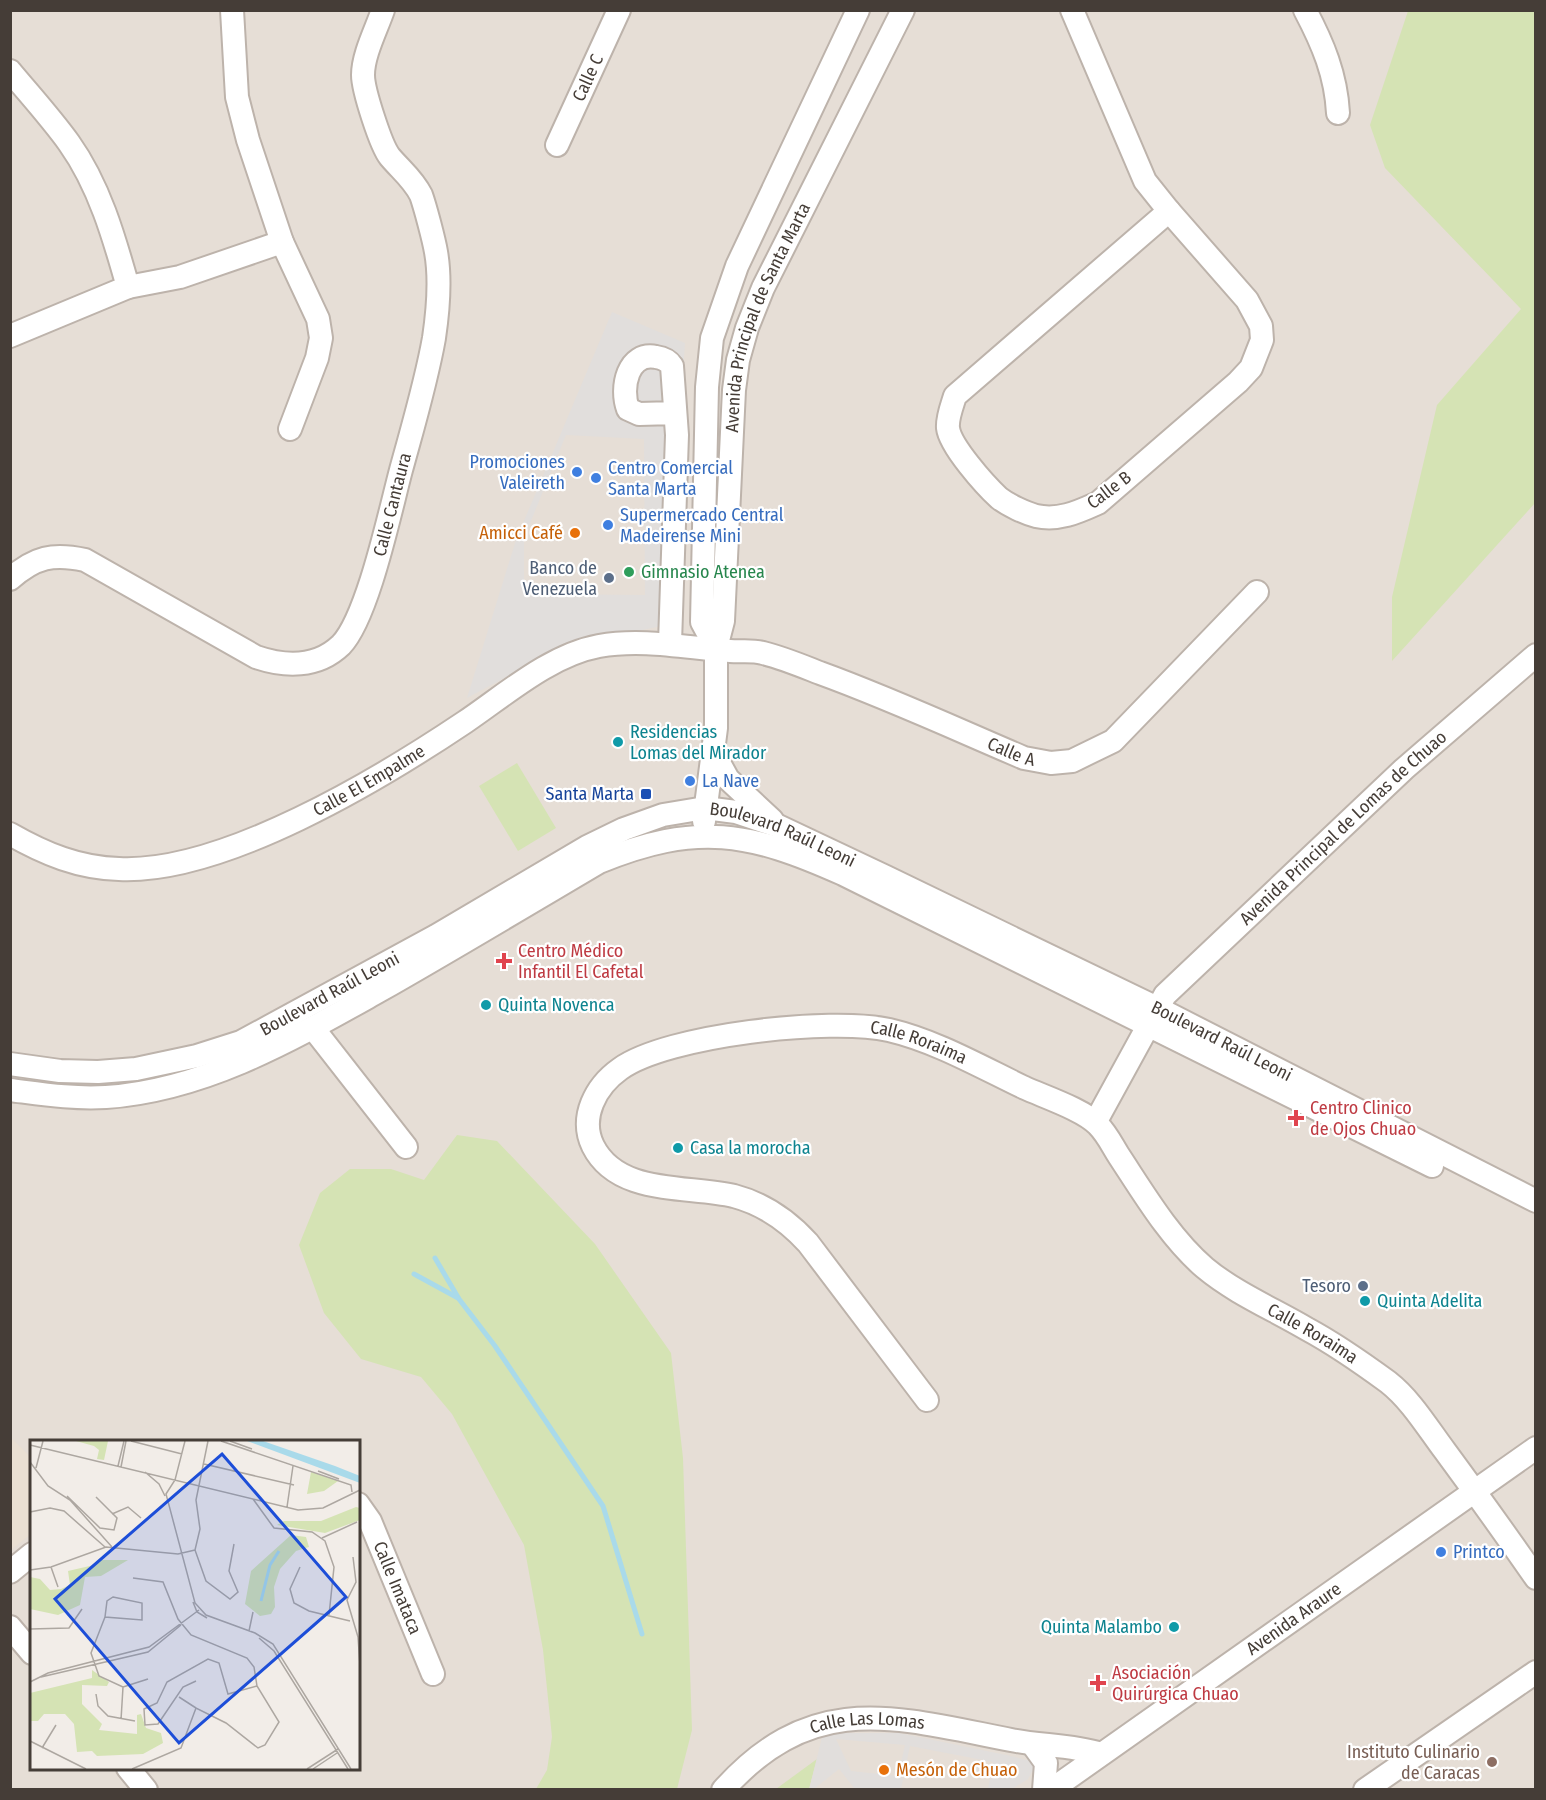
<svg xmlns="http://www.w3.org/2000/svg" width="1546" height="1800" font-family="'Fira Sans Condensed',sans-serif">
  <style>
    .residential { fill: #e6ded6; fill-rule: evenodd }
    .education { fill: #eae0d3 }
    .green { fill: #d5e3b4 }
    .parking { fill: #e1dedc; fill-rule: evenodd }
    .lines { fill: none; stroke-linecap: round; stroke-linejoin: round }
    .stream { stroke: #a9daea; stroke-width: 5 }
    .minor-casing { stroke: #bdb3ab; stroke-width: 26 }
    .minor { stroke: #fff; stroke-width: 22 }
    .shop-dot { fill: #3f7fe0; stroke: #fff; stroke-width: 2 }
    .food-dot { fill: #e8710a; stroke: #fff; stroke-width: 2 }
    .leisure-dot { fill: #2e9e5b; stroke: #fff; stroke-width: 2 }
    .service-dot { fill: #5c6f8a; stroke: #fff; stroke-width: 2 }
    .culture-dot { fill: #0f9aa8; stroke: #fff; stroke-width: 2 }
    .transit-dot { fill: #1a4fb4; stroke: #fff; stroke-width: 2 }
    .health-dot { fill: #e0444e; stroke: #fff; stroke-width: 2 }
    .education-dot { fill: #8d6e63; stroke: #fff; stroke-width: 2 }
    .labels { text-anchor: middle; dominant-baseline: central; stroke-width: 4.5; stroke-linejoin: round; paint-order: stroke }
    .street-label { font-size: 18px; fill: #453d37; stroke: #fff }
    .shop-label { font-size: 18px; fill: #366cbe; stroke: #fff; text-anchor: start }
    .food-label { font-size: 18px; fill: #c56008; stroke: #fff; text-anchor: end }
    .service-label { font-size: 18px; fill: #4e5e75; stroke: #fff; text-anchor: end }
    .leisure-label { font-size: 18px; fill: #27864d; stroke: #fff; text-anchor: start }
    .culture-label { font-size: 18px; fill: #0d838f; stroke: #fff; text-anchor: start }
    .transit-label { font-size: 18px; fill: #164399; stroke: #fff; text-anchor: end }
    .health-label { font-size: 18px; fill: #be3a42; stroke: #fff; text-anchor: start }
    .education-label { font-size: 18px; fill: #785e54; stroke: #fff; text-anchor: end }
    .inset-river { fill: none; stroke: #a9daea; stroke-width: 3 }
    .inset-road { fill: none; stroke: #ada7a1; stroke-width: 1.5 }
    .view { fill: #1d4ed8; fill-opacity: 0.15; stroke: #1d4ed8; stroke-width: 3 }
    .inset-edge { fill: none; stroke: #453d37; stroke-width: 3 }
  </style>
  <rect width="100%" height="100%" fill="#f2ede8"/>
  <!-- residential -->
  <path class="residential" d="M11,11H1535V1789L11,1790ZM32,1442H358V1768H32Z"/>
  <!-- education -->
  <polygon class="education" points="11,1438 32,1458 31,1534 11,1550"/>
  <!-- green -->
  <g class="green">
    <polygon points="1408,11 1535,11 1536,502 1392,661 1392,597 1437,405 1521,309 1385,168 1370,125"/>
    <polygon points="517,763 556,828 518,851 479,786"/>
    <polygon points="457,1135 497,1141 595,1244 671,1353 683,1458 692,1730 677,1789 536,1789 547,1770 552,1737 543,1650 524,1545 452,1414 421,1377 361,1359 324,1313 299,1245 320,1193 350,1169 391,1169 424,1180"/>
    <polygon points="817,1759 809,1789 776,1789"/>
  </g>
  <!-- parking -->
  <g class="parking">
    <path d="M612,312L685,343L666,625L614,636L521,669L467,698L516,540ZM566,435L644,439L645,595L524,594V538Z"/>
    <path d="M823,1733H899L1011,1756L1034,1762V1768L1028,1779L1012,1789H988L993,1762L910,1746L901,1789H855L839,1769L814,1789L809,1790ZM836,1739L905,1745L898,1776L851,1771Z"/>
  </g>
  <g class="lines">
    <!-- stream -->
    <g class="stream">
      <polyline points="435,1258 459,1299 495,1346 603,1506 642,1634"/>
      <polyline points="414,1274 458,1298"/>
    </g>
    <defs>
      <g id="minor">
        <polyline points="232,10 237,97 248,140 282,242 318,319 321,338 317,358 290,429"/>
        <polyline points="1072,10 1145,181 1169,211"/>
        <path d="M1305,10C1323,44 1336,75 1338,113"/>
        <path d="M10,71C30,95 51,118 69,143C99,185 114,237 128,287L10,336"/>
        <path id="s1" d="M557,145L619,10"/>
        <path d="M1169,211L1247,300L1261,326L1262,340L1251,368L1238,382L1098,503C1078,512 1059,521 1036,516C1025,513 1008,505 999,498C985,485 950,446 948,428C947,418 952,406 955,396Z"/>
        <polyline points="128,287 180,277 282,242"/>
        <path id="s2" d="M10,579C35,557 53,553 85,560L256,657C285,667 317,668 341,645C368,617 390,511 401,470C413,426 426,383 434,338C438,311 441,280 436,252C434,240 425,206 421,195C413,179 401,170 390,157C381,146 363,90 363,75C363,55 376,30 383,10"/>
        <path d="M670,643L677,435L672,366C668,360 663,358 656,357C628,351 620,388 628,409L639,414L675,413"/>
        <polyline points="716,648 702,622 707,387 712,338 737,266 858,10"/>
        <polyline points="713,752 728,779 772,820"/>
        <path id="s3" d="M704,821L716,728V648L723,621L734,390L738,360L747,328L763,288L903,10"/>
        <path id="s4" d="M10,834C45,854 79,868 119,869C223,874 380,779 465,722C505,695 550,655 599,646C643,638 687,648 730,651C741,652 753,650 763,653C783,658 802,666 820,673C889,698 956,729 1024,758L1051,763L1072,761L1113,741L1257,592"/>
        <polyline points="313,1028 406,1147"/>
        <path id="s5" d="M10,1064L60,1071L98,1072L136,1069L197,1056L241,1042L436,936L587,847L624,829L663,815L705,808L736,812L778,826L886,877L1159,1009L1536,1201"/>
        <path d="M10,1090C42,1094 73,1099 106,1097C206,1090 293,1039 379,991C453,949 526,905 599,862C697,822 749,832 843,874L1432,1166"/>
        <path id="s6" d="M1096,1121L1165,995L1404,769L1536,655"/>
        <path id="s7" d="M927,1400L808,1243C788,1221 764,1204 734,1196C688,1185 618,1196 593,1146C579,1117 596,1086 620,1069C667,1035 831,1017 889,1030C936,1041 981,1067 1025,1088C1045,1097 1084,1110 1098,1125C1107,1134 1112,1145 1119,1156C1144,1194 1170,1238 1205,1268C1235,1293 1273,1309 1307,1329C1335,1344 1362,1363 1388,1382C1411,1400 1427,1427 1445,1451C1476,1493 1506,1535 1536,1578"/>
        <path id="s8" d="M358,1504L370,1521L433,1674"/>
        <polyline points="10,1572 32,1554"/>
        <polyline points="10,1627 32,1653"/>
        <polyline points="1033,1745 1046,1763 1044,1790"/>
        <polyline points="128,1768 146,1790"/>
        <path id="s9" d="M723,1790C813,1690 894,1717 1011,1740C1041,1746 1072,1745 1101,1754"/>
        <path id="s10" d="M1051,1790L1536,1448"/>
        <polyline points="1365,1790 1536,1672"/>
      </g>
    </defs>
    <!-- minor casing -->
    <use href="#minor" class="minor-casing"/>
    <!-- minor -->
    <use href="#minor" class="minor"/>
  </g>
  <!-- markers -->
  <g class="shop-dot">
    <circle cx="577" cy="472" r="6"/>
    <circle cx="596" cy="478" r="6"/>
    <circle cx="608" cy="525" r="6"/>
    <circle cx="690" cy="781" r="6"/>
    <circle cx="1441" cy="1552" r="6"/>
  </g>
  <g class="food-dot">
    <circle cx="575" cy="533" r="6"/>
    <circle cx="884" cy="1770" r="6"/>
  </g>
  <circle class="leisure-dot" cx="629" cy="572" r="6"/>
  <g class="service-dot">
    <circle cx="609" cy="578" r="6"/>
    <circle cx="1363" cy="1286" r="6"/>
  </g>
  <g class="culture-dot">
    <circle cx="618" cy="742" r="6"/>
    <circle cx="486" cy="1005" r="6"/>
    <circle cx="678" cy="1148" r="6"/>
    <circle cx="1365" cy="1301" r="6"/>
    <circle cx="1174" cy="1627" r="6"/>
  </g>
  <rect class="transit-dot" x="640" y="788" width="12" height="12" rx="3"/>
  <g class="health-dot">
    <path d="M501 952h6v6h6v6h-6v6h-6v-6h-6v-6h6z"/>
    <path d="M1293 1109h6v6h6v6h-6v6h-6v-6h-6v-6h6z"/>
    <path d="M1095 1674h6v6h6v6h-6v6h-6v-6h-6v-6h6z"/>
  </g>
  <circle class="education-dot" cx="1492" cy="1762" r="6"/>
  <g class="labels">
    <!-- street labels -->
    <g class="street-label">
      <text stroke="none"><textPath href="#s1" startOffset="74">Calle C</textPath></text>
      <text stroke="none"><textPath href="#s3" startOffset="512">Avenida Principal de Santa Marta</textPath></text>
      <text transform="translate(1109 490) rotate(-37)">Calle B</text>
      <text stroke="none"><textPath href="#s2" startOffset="519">Calle Cantaura</textPath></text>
      <text stroke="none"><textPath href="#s4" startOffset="1084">Calle A</textPath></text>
      <text stroke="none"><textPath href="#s4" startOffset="384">Calle El Empalme</textPath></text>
      <text stroke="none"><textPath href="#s6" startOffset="388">Avenida Principal de Lomas de Chuao</textPath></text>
      <text stroke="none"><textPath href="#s5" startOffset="840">Boulevard Raúl Leoni</textPath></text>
      <text stroke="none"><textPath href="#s5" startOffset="336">Boulevard Raúl Leoni</textPath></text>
      <text stroke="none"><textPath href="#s5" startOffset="1326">Boulevard Raúl Leoni</textPath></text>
      <text stroke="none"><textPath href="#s7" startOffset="838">Calle Roraima</textPath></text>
      <text stroke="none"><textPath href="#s7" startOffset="1342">Calle Roraima</textPath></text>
      <text stroke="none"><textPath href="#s8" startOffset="93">Calle Imataca</textPath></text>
      <text stroke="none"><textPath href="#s10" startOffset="297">Avenida Araure</textPath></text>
      <text stroke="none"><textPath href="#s9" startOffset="166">Calle Las Lomas</textPath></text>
    </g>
    <!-- shop labels -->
    <g class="shop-label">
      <text x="565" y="462" text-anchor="end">Promociones<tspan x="565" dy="21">Valeireth</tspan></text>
      <text x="608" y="468">Centro Comercial<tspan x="608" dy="21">Santa Marta</tspan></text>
      <text x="620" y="515">Supermercado Central<tspan x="620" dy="21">Madeirense Mini</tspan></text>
      <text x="702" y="781">La Nave</text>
      <text x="1453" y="1552">Printco</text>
    </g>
    <!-- food labels -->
    <g class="food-label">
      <text x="563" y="533">Amicci Café</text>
      <text x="896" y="1770" text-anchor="start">Mesón de Chuao</text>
    </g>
    <!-- service labels -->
    <g class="service-label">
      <text x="597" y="568">Banco de<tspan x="597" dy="21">Venezuela</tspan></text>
      <text x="1351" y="1286">Tesoro</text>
    </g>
    <!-- leisure labels -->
    <g class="leisure-label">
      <text x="641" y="572">Gimnasio Atenea</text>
    </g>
    <!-- culture labels -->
    <g class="culture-label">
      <text x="630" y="732">Residencias<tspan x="630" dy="21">Lomas del Mirador</tspan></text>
      <text x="498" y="1005">Quinta Novenca</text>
      <text x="690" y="1148">Casa la morocha</text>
      <text x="1377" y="1301">Quinta Adelita</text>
      <text x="1162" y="1627" text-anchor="end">Quinta Malambo</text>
    </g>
    <!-- transit labels -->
    <g class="transit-label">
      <text x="634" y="794">Santa Marta</text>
    </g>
    <!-- health labels -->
    <g class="health-label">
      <text x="518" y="951">Centro Médico<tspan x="518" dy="21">Infantil El Cafetal</tspan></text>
      <text x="1310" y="1108">Centro Clinico<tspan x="1310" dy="21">de Ojos Chuao</tspan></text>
      <text x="1112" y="1673">Asociación<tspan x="1112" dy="21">Quirúrgica Chuao</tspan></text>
    </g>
    <!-- education labels -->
    <g class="education-label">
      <text x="1480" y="1752">Instituto Culinario<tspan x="1480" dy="21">de Caracas</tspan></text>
    </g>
  </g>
  <!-- overview -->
  <g transform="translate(30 1440)">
    <rect width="330" height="330" fill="#f2ede8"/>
    <path d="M46,1H78L74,20L67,19L69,10L64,6ZM281,32L308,41L294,51L277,54ZM326,67L330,68V80L295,93L247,85L254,81H291ZM261,95L276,97L279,107L266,111L250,129L244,147L245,167L241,174L230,176L215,164L221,131ZM69,120H98L71,136L55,137L50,165L28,175L0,169V137L10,139L20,150L31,149L40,145L38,131L64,125ZM62,230L79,242L77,246L52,245V264L72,284L69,290L107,294V275L111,274L116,288L131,293L133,303L113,314L67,316L62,311L47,312L44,284L35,274H14L8,281H1L0,253L62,238Z" fill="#d5e3b4"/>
    <path d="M217,1H233L305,26L330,36V43Z" fill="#a9daea"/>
    <path class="inset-river" d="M231,161L240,125L249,111"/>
    <path class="inset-road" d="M101,1L152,14M155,1L145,40L136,54L165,163L176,175L225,193L243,204L321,329M178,1L166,60L170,89L165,110L176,141L200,159L208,152L199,131L204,104M191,1L321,45L322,52M200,1L222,9M0,5L268,70L293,68L330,50M0,22L18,46L40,60L82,107M174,24L264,45M88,26L94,1M91,27L96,1M6,28L13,1M288,31L309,39M115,32L129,44L135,56M37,56L70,88L84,90L87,78L66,57M223,59L244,88L282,92L295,101L304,127L299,175M257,67L263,26M0,72L20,68L34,71L75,107M82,74L98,67L111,78M292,98L327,82M323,117L326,142L317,160L328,197L330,225M21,127L28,147M270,127L260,149L264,163L279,171L320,181M0,130L21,127L76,107L148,114L165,110M83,157L112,163V180L75,177L77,161ZM163,162L167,172L177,178M75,177L61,213L69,236L93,247L91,280M0,189L39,188L52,169M219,191L223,172M229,198L244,211L318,329M11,237L118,212L151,185M166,241L153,247L128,284L115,285L114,269L127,263L137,242L178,219L189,223L198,254L227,246M0,242L18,233L119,207L169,170M93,247L118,239M66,254L68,266L78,276L105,281M149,257L166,268M0,301L56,329M12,308L26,285M102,329L151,308L166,268L196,283L228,308L235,305L249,282L227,246L224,227L217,218L161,195L148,179L133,142L103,138M277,329L308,309M283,329L307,313"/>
    <path class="view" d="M192,14L316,157L149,303L25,159Z"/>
    <rect width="330" height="330" class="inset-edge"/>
  </g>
  <!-- border -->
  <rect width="1546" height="1800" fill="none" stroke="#453d37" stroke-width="24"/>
</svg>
